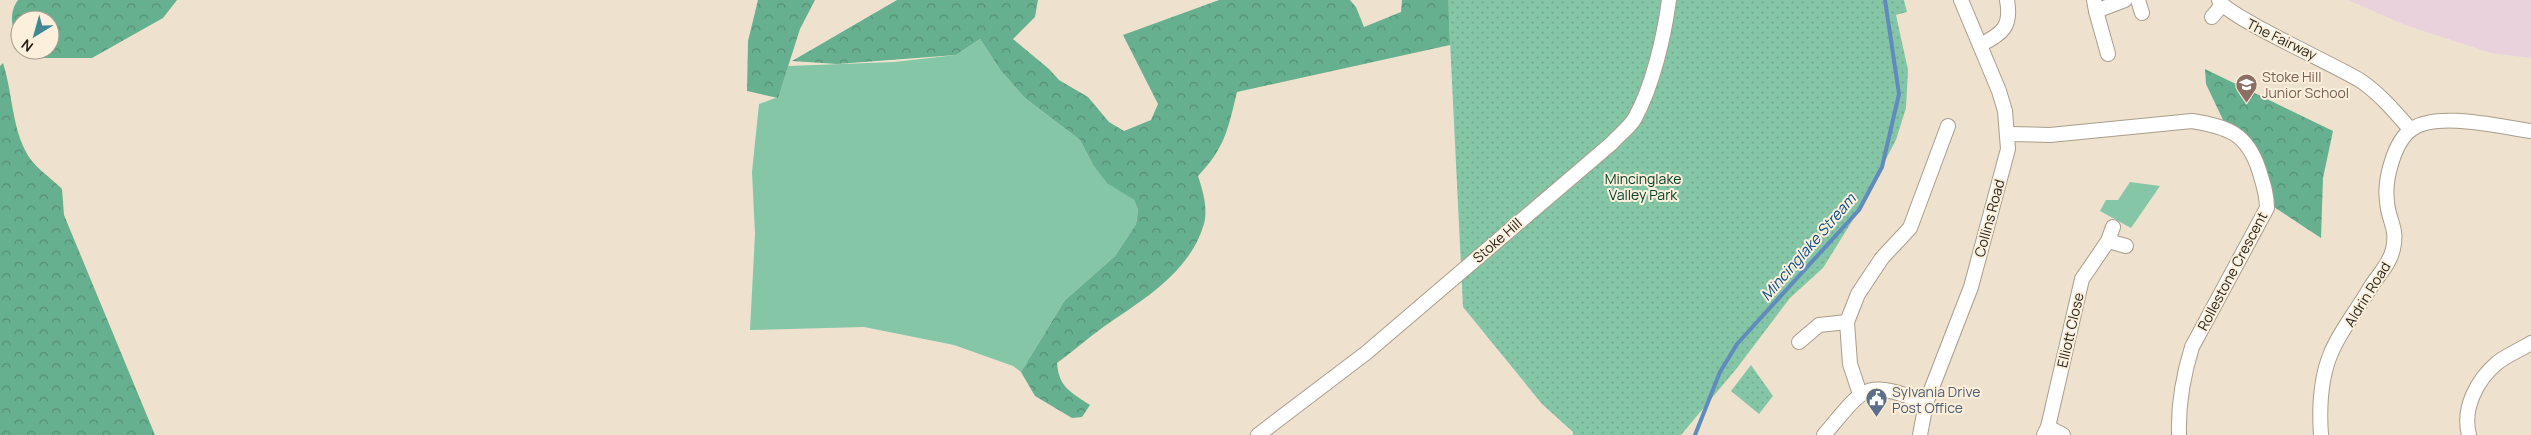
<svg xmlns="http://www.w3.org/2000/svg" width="2531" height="435" font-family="Manrope,sans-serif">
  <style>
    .education { fill: #ead2dd }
    .grass { fill: #85c6a7 }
    .forest { fill: url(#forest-crowns) }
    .park { fill: url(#park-dots) }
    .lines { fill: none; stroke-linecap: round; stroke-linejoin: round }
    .stream { stroke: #5f8cbd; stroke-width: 4 }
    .minor-casing { stroke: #a99e8b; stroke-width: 16 }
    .minor { stroke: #fff; stroke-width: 14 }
    .labels { text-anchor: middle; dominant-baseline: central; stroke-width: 4; stroke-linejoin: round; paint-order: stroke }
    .street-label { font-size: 14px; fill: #231f18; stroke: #fcf0dc }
    .education-label { font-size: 14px; fill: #785e54; stroke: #fcf0dc; text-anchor: start }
    .park-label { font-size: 14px; fill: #00402a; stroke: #fcf0dc }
    .service-label { font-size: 14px; fill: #4e5e75; stroke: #fcf0dc; text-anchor: start }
    .water-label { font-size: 15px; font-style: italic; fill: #044b88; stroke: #fcf0dc }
  </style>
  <defs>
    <pattern id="forest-crowns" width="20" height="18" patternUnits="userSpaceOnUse" patternTransform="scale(1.25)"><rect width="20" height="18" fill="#67b08f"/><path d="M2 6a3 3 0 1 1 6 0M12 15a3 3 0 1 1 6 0" fill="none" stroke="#548f74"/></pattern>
    <pattern id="park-dots" width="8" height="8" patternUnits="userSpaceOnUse" patternTransform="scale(1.25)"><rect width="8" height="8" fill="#85c6a7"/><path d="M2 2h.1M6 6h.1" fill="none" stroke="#73aa8f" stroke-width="1.8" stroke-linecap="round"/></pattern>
  </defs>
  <rect width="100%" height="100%" fill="#eee2cf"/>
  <!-- education -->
  <polygon class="education" points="2348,0 2531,0 2531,58 2491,53 2405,25"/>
  <!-- grass -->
  <g class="grass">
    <polygon points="980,39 1001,71 1025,98 1080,140 1093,165 1107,182 1134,200 1138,210 1136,224 1115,256 1065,300 1021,372 1013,366 954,345 864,327 750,330 755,234 752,172 759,104 778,97 788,66 894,62 956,55"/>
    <polygon points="2130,182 2160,186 2131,228 2100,211 2106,200 2118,200"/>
  </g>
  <!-- forest -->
  <g class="forest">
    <path d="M18,0H177L163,18L92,58H43L23,53L22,50H50V20H20V46C13,31 7,15 18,0Z"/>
    <polygon points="758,0 815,0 800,29 778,98 747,91 748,41"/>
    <path d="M897,0H1038L1035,17L1013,39L1049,69L1059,80L1088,97L1109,122L1124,131L1151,120L1158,104L1123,35L1219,0H1350L1356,7L1364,27L1401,12L1402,0H1449L1450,45L1237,92C1228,129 1225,148 1198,176C1203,191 1208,208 1204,224C1189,274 1142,300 1102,328C1087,339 1072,352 1057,363C1059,388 1071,392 1090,405L1082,417L1072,418L1035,396L1021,372L1065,300L1115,256L1136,224L1138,210L1134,200L1107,183L1093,165L1080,140L1025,98L1001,71L980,39L956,55L837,64L792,61Z"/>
    <path d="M3,63C12,91 12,124 25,150C32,166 50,177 62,189L64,215L155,435H0V66Z"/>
    <polygon points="2205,69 2333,131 2323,178 2321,238 2271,205 2271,189 2224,122 2206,84"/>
  </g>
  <!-- park -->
  <g class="park">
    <polygon points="1448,0 1904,0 1907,12 1896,15 1908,70 1906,108 1896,140 1859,210 1823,268 1790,298 1737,368 1681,435 1573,435 1573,432 1542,404 1463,307"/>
    <polygon points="1751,365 1773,396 1759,414 1731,391"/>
  </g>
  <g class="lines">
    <!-- stream -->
    <polyline class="stream" points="1695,435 1720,372 1737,344 1859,210 1882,167 1899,94 1885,0"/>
    <defs>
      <g id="minor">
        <polyline points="2094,0 2096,11 2125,0"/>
        <polyline points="2138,0 2142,13"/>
        <path d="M2219,0C2227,17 2336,65 2361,81C2380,94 2395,112 2410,129"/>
        <polyline points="2096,11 2108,54"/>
        <polyline points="2212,17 2222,5"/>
        <path d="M1980,45C2002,34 2012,27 2007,0"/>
        <path d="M2008,134L2050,135L2192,121C2228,127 2247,133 2259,170C2263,183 2267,194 2267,208L2192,347C2183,376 2178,405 2179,435"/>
        <polyline points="2108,241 2126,246"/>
        <polyline points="1799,342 1819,325 1847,322"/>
        <polyline points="1860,394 1850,364 1847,322 1858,294 1882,258 1910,228 1948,126"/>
        <polyline points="2048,427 2063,435"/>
        <path d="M1258,435L1366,353L1612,143C1619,135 1630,127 1635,118C1653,85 1664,37 1669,0"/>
        <path d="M1824,435C1865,387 1863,378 1926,403"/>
        <polyline points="1920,435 1926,403 1971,287 2008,149 2005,111 1999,91 1961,0"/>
        <polyline points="2044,435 2048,427 2082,279 2108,241 2113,227"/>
        <path d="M2321,435C2319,407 2320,379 2331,353C2340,331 2358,309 2370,288C2378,275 2390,264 2393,249C2398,227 2388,221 2387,201C2384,181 2394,141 2412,129C2438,111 2500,127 2531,131"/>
        <path d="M2469,435C2462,408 2477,380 2497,363C2507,355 2520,350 2531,343"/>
      </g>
    </defs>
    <!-- minor casing -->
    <use href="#minor" class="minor-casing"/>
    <!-- minor -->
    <use href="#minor" class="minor"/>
  </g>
  <!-- icons -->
  <defs>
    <symbol id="school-pin" viewBox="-11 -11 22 30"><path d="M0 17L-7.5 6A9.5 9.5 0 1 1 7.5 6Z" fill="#8d6e63" stroke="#fcf0dc"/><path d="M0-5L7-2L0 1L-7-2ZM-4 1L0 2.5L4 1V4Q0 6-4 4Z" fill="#fff"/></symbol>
    <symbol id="civic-pin" viewBox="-11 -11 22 30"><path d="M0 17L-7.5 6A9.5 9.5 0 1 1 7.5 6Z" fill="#5c6f8a" stroke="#fcf0dc"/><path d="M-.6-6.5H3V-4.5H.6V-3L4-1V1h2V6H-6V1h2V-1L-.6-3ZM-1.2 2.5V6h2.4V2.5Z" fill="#fff"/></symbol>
  </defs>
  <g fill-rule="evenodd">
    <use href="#school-pin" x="2234" y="72" width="25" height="34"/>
    <use href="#civic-pin" x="1864" y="386" width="25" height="34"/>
  </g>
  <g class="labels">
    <!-- street labels -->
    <g class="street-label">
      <text transform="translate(2282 39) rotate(26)">The Fairway</text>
      <text transform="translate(1989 218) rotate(-75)">Collins Road</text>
      <text transform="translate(1497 240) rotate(-41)">Stoke Hill</text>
      <text transform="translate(2232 271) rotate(-62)">Rollestone Crescent</text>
      <text transform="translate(2367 294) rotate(-58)">Aldrin Road</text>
      <text transform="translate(2070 330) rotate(-77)">Elliott Close</text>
    </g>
    <!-- education labels -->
    <g class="education-label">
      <text x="2262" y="76">Stoke Hill<tspan x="2262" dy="16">Junior School</tspan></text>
    </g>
    <!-- park labels -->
    <g class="park-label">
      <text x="1643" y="178">Mincinglake<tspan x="1643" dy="16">Valley Park</tspan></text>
    </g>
    <!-- service labels -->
    <g class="service-label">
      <text x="1892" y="391">Sylvania Drive<tspan x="1892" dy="16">Post Office</tspan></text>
    </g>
    <!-- water labels -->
    <g class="water-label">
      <text transform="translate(1808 247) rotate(-49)">Mincinglake Stream</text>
    </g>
  </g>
  <!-- north arrow -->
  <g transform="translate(35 35) rotate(217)"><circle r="24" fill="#fcf0dc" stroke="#a59c8e"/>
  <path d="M0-4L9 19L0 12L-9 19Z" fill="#438795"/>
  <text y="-8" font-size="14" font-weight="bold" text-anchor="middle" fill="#231f18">N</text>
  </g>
</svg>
